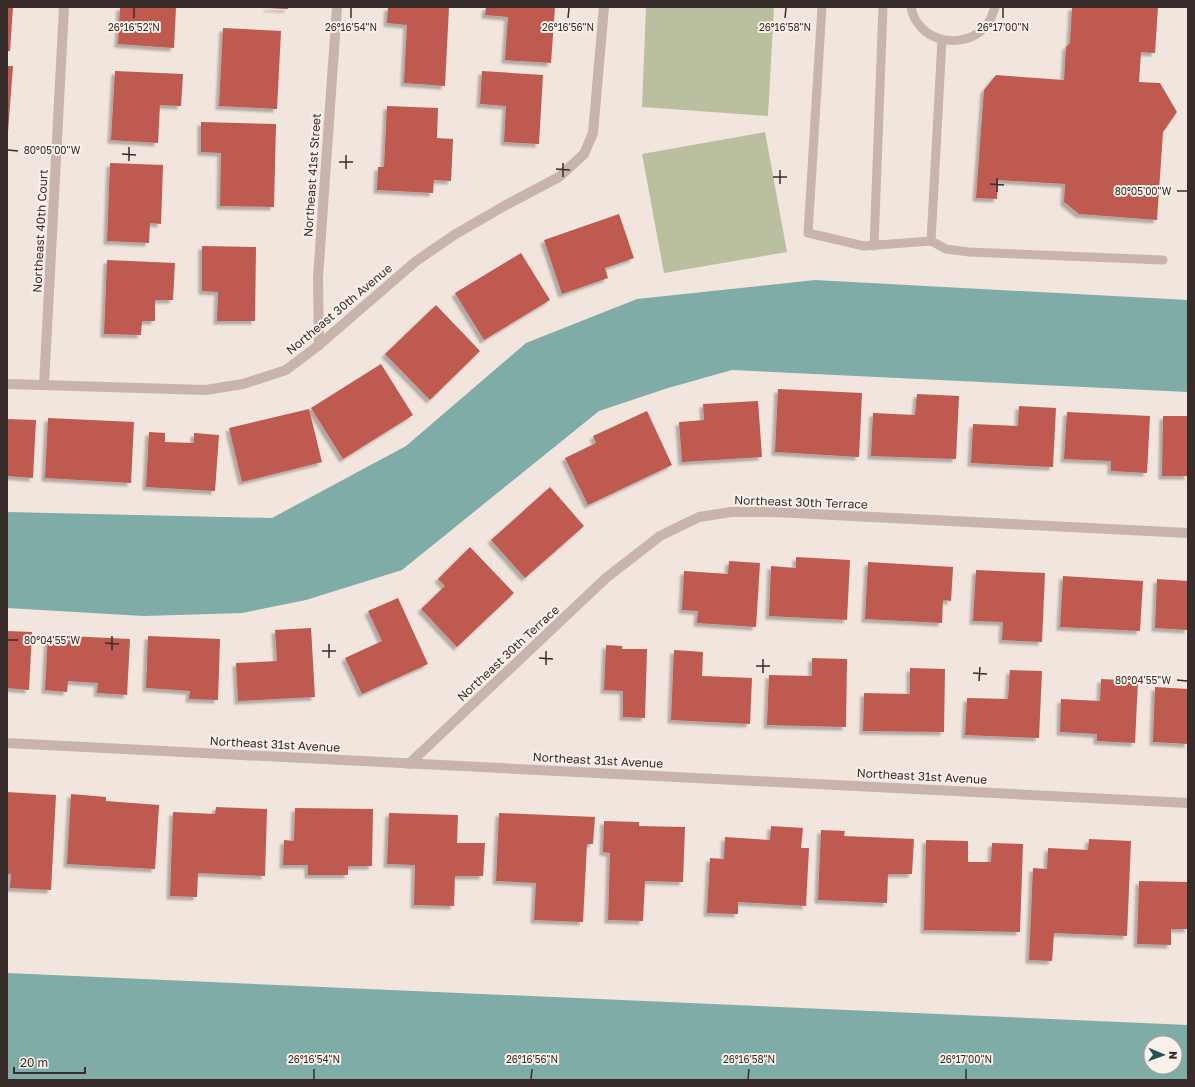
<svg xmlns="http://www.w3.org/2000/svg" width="1195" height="1087" font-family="'Golos Text',sans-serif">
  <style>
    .green { fill: #b9bf9f }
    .water { fill: #7faca7; fill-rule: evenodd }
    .building { fill: #be5a4f; filter: url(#shadow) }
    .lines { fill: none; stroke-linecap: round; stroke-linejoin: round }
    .lane { stroke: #c8b4ab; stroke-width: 9 }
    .street { stroke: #c8b4ab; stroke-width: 10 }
    .ticks { fill: none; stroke: #372c2a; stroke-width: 1.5 }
    .labels { text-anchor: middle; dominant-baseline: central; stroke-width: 4; stroke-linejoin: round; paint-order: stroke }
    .street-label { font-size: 12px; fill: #372c2a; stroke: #f9f0ea }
    .ticks-label { font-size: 10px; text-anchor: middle; fill: #372c2a; stroke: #f9f0ea; stroke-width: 4; stroke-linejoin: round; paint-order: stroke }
  </style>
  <defs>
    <filter id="shadow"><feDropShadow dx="-3.5" dy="3.5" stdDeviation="1" flood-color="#0004"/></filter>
  </defs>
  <rect width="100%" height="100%" fill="#f1e5de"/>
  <!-- green -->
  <g class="green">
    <polygon points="646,7 774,7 768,116 642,107"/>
    <polygon points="765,132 787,252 664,273 642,154"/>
  </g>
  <!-- water -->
  <g class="water">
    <polygon points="815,280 1188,300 1188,392 732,370 668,388 599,411 402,570 306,600 242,613 144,616 7,608 7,512 272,518 406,446 526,343 637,299"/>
    <path d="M7,973L1188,1025V1080H7ZM1151,1043H1175V1067H1151Z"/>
  </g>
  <!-- building -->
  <g class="building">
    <polygon points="7,7 13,7 10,51 7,51"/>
    <polygon points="120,7 176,7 174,48 118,44"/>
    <polygon points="267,7 288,7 288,9 267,8"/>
    <polygon points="388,7 449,7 445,86 404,83 407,25 387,23"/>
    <polygon points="486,7 555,7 551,63 505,60 508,17 485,15"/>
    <polygon points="1072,7 1158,7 1155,53 1141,52 1139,82 1160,83 1177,112 1163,132 1157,220 1079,214 1064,202 1065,184 998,180 997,199 976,198 984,90 996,75 1064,80 1066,47 1070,43"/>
    <polygon points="223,28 281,31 277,109 219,106"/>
    <polygon points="7,66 13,66 8,132 7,132"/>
    <polygon points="115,71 183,74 181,106 160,105 158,143 111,140"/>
    <polygon points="482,71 543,75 539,144 504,142 506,106 480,104"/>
    <polygon points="387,106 438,108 437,138 453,139 451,181 434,180 433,193 377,190 378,167 384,167"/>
    <polygon points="201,122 276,124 274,207 220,206 221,153 201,152"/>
    <polygon points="110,163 163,165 161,224 150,223 149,243 107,241"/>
    <polygon points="619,214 634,258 605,268 608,278 562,294 544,240"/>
    <polygon points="202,246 256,247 255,321 217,321 218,292 202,291"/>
    <polygon points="521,253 550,300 484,340 455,293"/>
    <polygon points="107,260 175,263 173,300 155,300 155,321 142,321 141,335 104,334"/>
    <polygon points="436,305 480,351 430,400 385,354"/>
    <polygon points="381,364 413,415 343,459 311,408"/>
    <polygon points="778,389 862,393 859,457 775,452"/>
    <polygon points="917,394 959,396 956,459 871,456 873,413 915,415"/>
    <polygon points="758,401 762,457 682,462 679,422 704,420 703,404"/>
    <polygon points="1019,406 1056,408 1053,467 971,463 973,424 1018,426"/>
    <polygon points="309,409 322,462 242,482 229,428"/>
    <polygon points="647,411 672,465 588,505 565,458 596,443 593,436"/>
    <polygon points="1067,412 1150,416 1147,473 1111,471 1111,461 1064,459"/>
    <polygon points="1163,416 1188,416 1188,476 1162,476"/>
    <polygon points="48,418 134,422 131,483 45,478"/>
    <polygon points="7,419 36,420 33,478 7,476"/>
    <polygon points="149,432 165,433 165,442 194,443 194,433 219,435 215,491 146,487"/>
    <polygon points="550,487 584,526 525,578 491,540"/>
    <polygon points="470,547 514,593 457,647 421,609 445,586 438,579"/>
    <polygon points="796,557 850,560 847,620 769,616 771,566 796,568"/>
    <polygon points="729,561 760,563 756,627 697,623 698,611 682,610 684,571 728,574"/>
    <polygon points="868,562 953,567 951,601 943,600 942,623 865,619"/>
    <polygon points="976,570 1045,573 1042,642 1002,640 1003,622 973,621"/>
    <polygon points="1063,576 1143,581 1140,631 1060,627"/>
    <polygon points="1157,579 1188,581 1188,630 1155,628"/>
    <polygon points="398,598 428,664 362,694 345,658 382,641 368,611"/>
    <polygon points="311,628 315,697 238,701 236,663 277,661 275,630"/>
    <polygon points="7,631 32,632 29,690 7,688"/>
    <polygon points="48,635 130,639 127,695 97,693 98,683 68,681 67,692 45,690"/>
    <polygon points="148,636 220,639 218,700 189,699 190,691 146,688"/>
    <polygon points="606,645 622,646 622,649 647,649 645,718 623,717 623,691 604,690"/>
    <polygon points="674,650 703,652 702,676 752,678 750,724 671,720"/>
    <polygon points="812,658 847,659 846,727 767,725 769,675 812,676"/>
    <polygon points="910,668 945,669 944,732 863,731 864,693 910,694"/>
    <polygon points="1010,670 1042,671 1039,738 965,735 967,698 1008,699"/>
    <polygon points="1101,679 1138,681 1135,743 1097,741 1097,734 1060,732 1061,699 1100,701"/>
    <polygon points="1155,687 1188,689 1188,744 1153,742"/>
    <polygon points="7,792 56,795 51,890 10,888 11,874 7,874"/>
    <polygon points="71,794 106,797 106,801 159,805 155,869 67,864"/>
    <polygon points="216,807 267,809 265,876 198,873 197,897 170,896 173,812 215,814"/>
    <polygon points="295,808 373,809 372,866 348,866 348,875 308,875 308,865 283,865 284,840 294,841"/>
    <polygon points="389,813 458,815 457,843 485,843 483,876 455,876 454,906 414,905 415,865 387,864"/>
    <polygon points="499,813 595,817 593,844 587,844 583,922 534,920 536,883 496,881"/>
    <polygon points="604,821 639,822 639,826 685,827 683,882 645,881 643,921 608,920 610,853 603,852"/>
    <polygon points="771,826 803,828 801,848 809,848 806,906 738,902 738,914 707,913 710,858 724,859 725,837 770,840"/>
    <polygon points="821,830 845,831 844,836 914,839 912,874 888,874 887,903 818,900"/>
    <polygon points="1089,839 1131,841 1127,936 1054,933 1052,961 1029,960 1033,868 1047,869 1048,848 1088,850"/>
    <polygon points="926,840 968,841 968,862 991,862 992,843 1023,844 1020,932 924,930"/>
    <polygon points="1139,881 1188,882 1188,929 1171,929 1171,945 1137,944"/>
  </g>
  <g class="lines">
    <!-- lane -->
    <g class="lane">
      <polyline points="822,7 808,233 864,246 931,241 946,249 969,252 1163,260"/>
      <path d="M911,7C917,40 957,50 981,31C989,25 992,16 995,7"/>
      <polyline points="931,241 942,40"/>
      <polyline points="874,246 883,7"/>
    </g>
    <!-- street -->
    <g class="street">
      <polyline points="319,345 318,278 337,7"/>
      <polyline points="7,384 206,390 243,384 286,370 319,345 415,262 454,235 506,205 559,177 584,154 593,133 604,7"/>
      <polyline points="44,385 64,7"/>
      <polyline points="7,743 1188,803"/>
      <polyline points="409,764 606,578 660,536 699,517 731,512 774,512 1188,533"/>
    </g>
  </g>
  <!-- ticks -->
  <path class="ticks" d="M134,18V8M351,18V8M568,18L569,8M785,18L786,8M1003,18V8M8,150L18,151M122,154L136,155M129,161V147M339,162H353M346,169V155M556,169L570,170M563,177V163M773,177H787M780,184V170M990,184L1004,185M1177,191H1187M997,192V178M8,640H18M105,643L119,644M112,650V636M322,651H336M329,658V644M539,658L553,659M546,665V651M756,666H770M763,673V659M973,673L987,674M1177,680L1187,681M979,681L980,667M314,1079V1069M531,1079L532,1069M748,1079L749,1069M966,1079V1069"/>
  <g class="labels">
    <!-- street labels -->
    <g class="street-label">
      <text transform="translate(312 175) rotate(-86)">Northeast 41st Street</text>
      <text transform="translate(40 231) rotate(-87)">Northeast 40th Court</text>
      <text transform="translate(339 309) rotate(-40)">Northeast 30th Avenue</text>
      <text transform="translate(801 502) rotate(2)">Northeast 30th Terrace</text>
      <text transform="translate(508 653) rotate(-43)">Northeast 30th Terrace</text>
      <text transform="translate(275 744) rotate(3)">Northeast 31st Avenue</text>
      <text transform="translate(598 760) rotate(3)">Northeast 31st Avenue</text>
      <text transform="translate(922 776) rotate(3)">Northeast 31st Avenue</text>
    </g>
  </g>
  <g class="ticks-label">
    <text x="134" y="31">26°16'52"N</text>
    <text x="351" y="31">26°16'54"N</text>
    <text x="568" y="31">26°16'56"N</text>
    <text x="785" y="31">26°16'58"N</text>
    <text x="1003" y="31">26°17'00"N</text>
    <text x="52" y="154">80°05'00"W</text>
    <text x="1143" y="195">80°05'00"W</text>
    <text x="52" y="644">80°04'55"W</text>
    <text x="1143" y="684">80°04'55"W</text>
    <text x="314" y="1063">26°16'54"N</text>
    <text x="532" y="1063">26°16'56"N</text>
    <text x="749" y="1063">26°16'58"N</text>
    <text x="966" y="1063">26°17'00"N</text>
  </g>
  <!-- border -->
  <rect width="1195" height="1087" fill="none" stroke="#372c2a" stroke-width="16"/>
  <!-- north arrow -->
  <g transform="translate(1163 1055) rotate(92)"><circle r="19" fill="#f9f0ea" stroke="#aba29d"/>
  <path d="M0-3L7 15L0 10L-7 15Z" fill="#225551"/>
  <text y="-6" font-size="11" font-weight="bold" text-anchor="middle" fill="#372c2a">N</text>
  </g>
  <!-- scale -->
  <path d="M14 1067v6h71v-6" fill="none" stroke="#372c2a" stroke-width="2"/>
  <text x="20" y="1067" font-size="12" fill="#372c2a" stroke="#f9f0ea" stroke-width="3" paint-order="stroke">20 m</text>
</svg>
